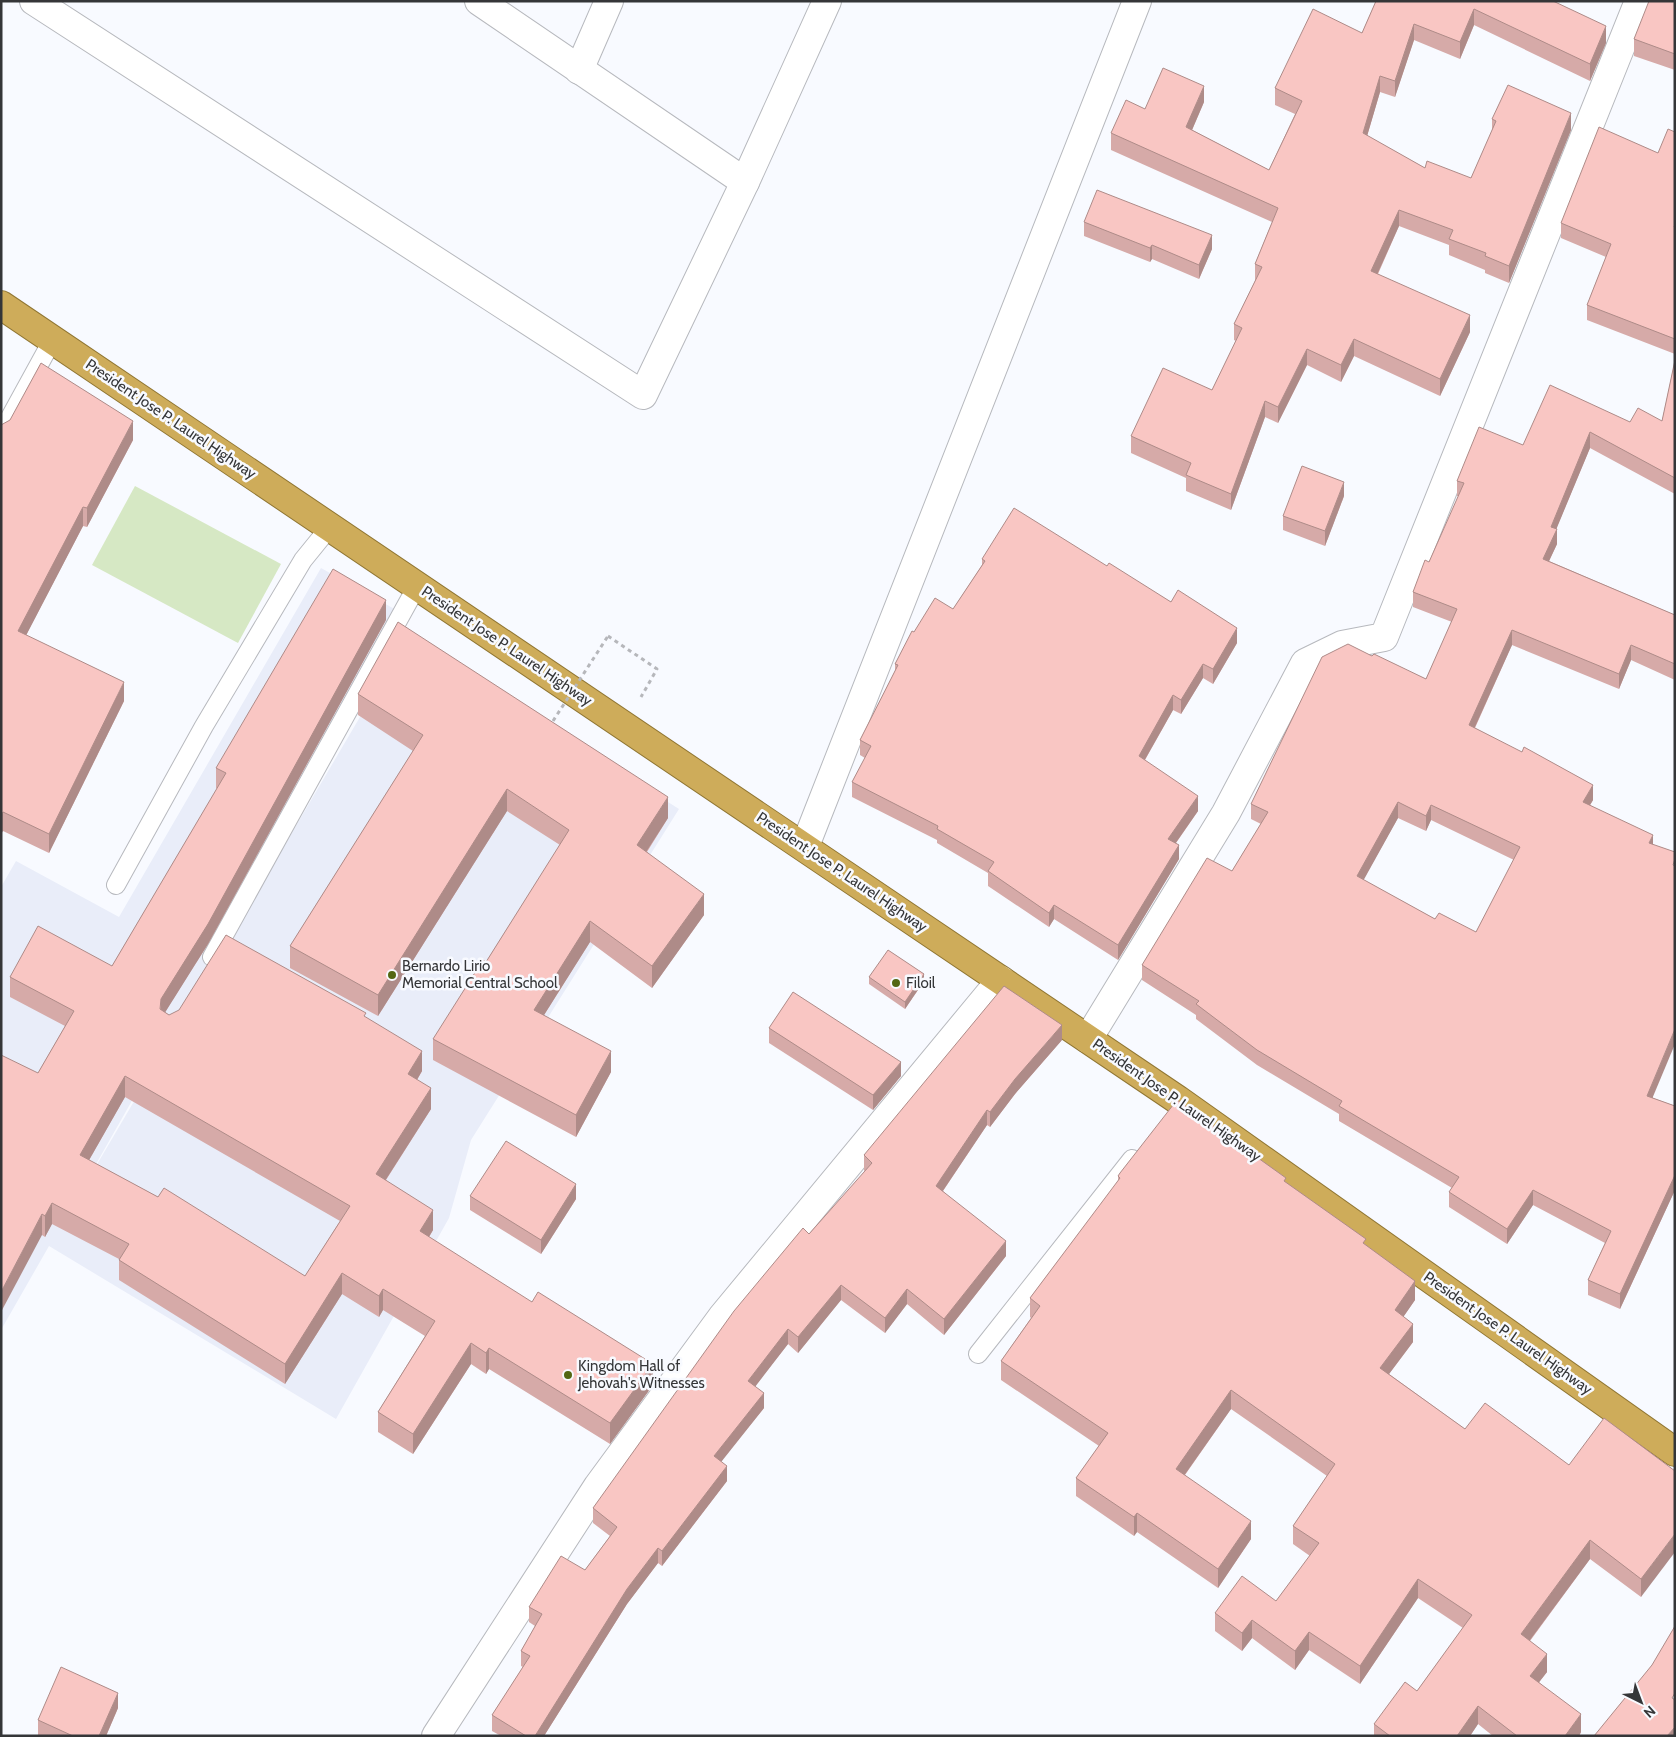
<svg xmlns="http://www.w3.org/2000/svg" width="1676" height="1737" font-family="Cabin,sans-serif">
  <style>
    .built { fill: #e9edf9 }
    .green { fill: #d6e8c4 }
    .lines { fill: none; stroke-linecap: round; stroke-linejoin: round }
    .service-casing { stroke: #b7b9be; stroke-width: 20 }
    .minor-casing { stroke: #b7b9be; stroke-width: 30 }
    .trunk-casing { stroke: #907633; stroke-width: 30 }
    .path { stroke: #b6b7bb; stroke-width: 3; stroke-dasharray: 4 4; stroke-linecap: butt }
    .service { stroke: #fff; stroke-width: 18 }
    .minor { stroke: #fff; stroke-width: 28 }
    .trunk { stroke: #ceac5a; stroke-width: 28 }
    .path-bridge { stroke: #b6b7bb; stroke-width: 3; stroke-dasharray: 4 4; stroke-linecap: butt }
    .wall { fill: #d6aaa8; fill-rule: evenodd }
    .shaded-wall { fill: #ae8b88 }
    .building { fill: #f9c6c3; stroke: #ae8b88; fill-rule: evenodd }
    .poi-dot { fill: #536713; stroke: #f8faff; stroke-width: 2 }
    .labels { text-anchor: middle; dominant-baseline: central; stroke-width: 5; stroke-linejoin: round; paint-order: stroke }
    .street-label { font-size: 15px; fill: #353638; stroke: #f8faff }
    .poi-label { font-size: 15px; fill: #353638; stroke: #f8faff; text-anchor: start }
  </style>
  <rect width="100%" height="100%" fill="#f8faff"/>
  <!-- built -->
  <polygon class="built" points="321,568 407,616 66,1217 407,637 679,809 471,1140 449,1218 336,1419 49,1246 1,1330 1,887 16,861 119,917"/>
  <!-- green -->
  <polygon class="green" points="135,486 281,564 238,643 92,565"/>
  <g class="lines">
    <defs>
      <g id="service">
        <polyline points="1,434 53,339"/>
        <polyline points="116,885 204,726 303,560 329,528"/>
        <polyline points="212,957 417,586"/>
        <polyline points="978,1354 1132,1159"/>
      </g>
      <g id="minor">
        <polyline points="34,1 643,395 745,182 827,1"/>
        <polyline points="479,1 745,182"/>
        <polyline points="579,70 609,1"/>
        <polyline points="805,846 1137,1"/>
        <polyline points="1088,1039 1226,813 1305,663 1342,645 1384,637 1639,1"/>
        <polyline points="436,1736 598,1486 722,1317 1001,980"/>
      </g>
      <polyline id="trunk" points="1,305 1178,1100 1675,1452"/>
    </defs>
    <!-- service casing -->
    <use href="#service" class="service-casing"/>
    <!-- minor casing -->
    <use href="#minor" class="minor-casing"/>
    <!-- trunk casing -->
    <use href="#trunk" class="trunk-casing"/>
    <!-- path -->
    <polyline class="path" points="608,636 657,669 641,697"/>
    <!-- service -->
    <use href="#service" class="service"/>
    <!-- minor -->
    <use href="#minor" class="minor"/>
    <!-- trunk -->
    <use href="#trunk" class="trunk"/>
    <!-- path-bridge -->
    <polyline class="path-bridge" points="553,721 608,636"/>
  </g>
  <!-- wall -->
  <g class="wall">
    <polygon points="1376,1 1553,1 1606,43 1590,81 1474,25 1460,59 1414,40 1395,97 1380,92 1367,136 1425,168 1471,178 1492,132 1492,119 1571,130 1509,283 1485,273 1485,270 1449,255 1449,245 1399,226 1378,274 1470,332 1440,396 1354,356 1341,382 1307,365 1278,423 1265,417 1231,510 1186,491 1186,478 1131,453 1131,436 1212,390 1236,341 1234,340 1234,324 1255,281 1255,264 1272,222 1111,150 1111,133 1145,109 1204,102 1192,130 1269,170 1295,114 1275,105 1275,88 1362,33"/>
    <polygon points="1675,1 1675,70 1634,56 1634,39"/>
    <polygon points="1675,132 1675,354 1587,320 1587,305 1606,257 1561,238 1561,223 1658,153"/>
    <polygon points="1084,222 1212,249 1199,279 1152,259 1150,262 1084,236"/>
    <path d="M1675,360V494L1590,448L1556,529L1557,544L1549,561L1675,615V680L1631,660L1619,689L1512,645L1475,728L1593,800L1590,805L1653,845V1098L1675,1106V1190L1620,1309L1588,1295V1280L1605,1243L1533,1205L1507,1244L1449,1207V1192L1452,1188L1339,1121V1114L1257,1065L1196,1019V1015L1142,980V965L1232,871L1261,824L1251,819V804L1372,656L1426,679L1452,622L1413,607V592L1429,562L1459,496H1457V481L1523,445L1630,422L1662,421ZM1398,818L1426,831L1431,820L1514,860L1476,932L1435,919L1363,880Z"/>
    <polygon points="1,425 133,440 87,527 83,526 26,635 124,701 49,853 3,831"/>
    <polygon points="1344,496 1325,546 1283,530 1283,516"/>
    <polygon points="982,559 1107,566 1171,602 1237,643 1213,684 1203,678 1181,714 1173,710 1145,760 1198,811 1176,843 1179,859 1118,960 1054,919 1049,927 988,886 988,873 937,843 937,840 852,797 852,782 865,758 860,755 860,740 895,671 895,664 914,632 953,609 982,565"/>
    <path d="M386,620L208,944L165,1012L169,1015L366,1018L422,1071L417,1080L431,1109L386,1180L433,1230L429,1237L653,1385L610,1444L489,1369L486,1374L471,1364L413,1454L378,1432V1412L425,1336L383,1310L379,1317L342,1294L285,1384L119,1280V1259L52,1224L45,1237L42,1235L38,1073L65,1026L10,997V977L112,966L217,789L216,788V768ZM125,1097L340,1221L305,1276L89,1160Z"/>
    <polygon points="358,694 668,818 647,852 704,915 652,988 590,942 544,1015 611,1072 576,1137 433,1060 433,1039 486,962 560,845 507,811 378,1016 290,968 290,946 413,751 358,715"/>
    <polygon points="869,977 924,981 905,1009 869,984"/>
    <polygon points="769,1028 901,1076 873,1110 769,1043"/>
    <polygon points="1062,1040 1015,1094 990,1127 987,1125 943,1191 1006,1256 944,1335 907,1304 885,1333 841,1300 798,1353 788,1344 755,1386 764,1408 721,1461 727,1481 662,1566 658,1563 627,1604 544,1736 501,1736 492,1731 492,1715 523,1667 521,1666 521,1651 535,1626 529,1622 529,1607 585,1570 610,1536 593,1523 593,1508 809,1234 865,1172 864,1170 864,1155"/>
    <polygon points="1118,1176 1286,1183 1366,1245 1415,1300 1403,1317 1413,1342 1389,1374 1465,1429 1569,1465 1675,1471 1641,1597 1590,1559 1530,1641 1547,1672 1539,1682 1581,1732 1579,1736 1493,1736 1478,1724 1470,1736 1374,1736 1374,1724 1417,1691 1463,1628 1418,1598 1360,1684 1309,1650 1295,1670 1252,1638 1242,1651 1215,1631 1215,1613 1276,1601 1310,1556 1293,1544 1293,1526 1327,1476 1231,1409 1185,1475 1251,1539 1218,1588 1137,1532 1134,1536 1076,1496 1076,1478 1099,1446 1001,1380 1001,1361 1031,1318 1030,1317 1030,1298 1118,1182"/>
    <polygon points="470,1196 576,1199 541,1254 470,1210"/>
    <polygon points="118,1708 106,1736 40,1736 38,1735 38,1720"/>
  </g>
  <!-- shaded-wall -->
  <g class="shaded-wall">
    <polygon points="1474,9 1474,25 1460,59 1460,42"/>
    <polygon points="1414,24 1414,40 1395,97 1395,81"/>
    <polygon points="1606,26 1606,43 1590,81 1590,64"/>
    <polygon points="1380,76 1380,92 1363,150 1363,133"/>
    <polygon points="1204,86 1204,102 1186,144 1186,127"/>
    <polygon points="1571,113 1571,130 1509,283 1509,266"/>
    <polygon points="1399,210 1399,226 1371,288 1371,271"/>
    <polygon points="1212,235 1212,249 1199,279 1199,265"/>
    <polygon points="1152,245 1152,259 1150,262 1150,248"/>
    <polygon points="1470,315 1470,332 1440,396 1440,379"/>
    <polygon points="1354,339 1354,356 1341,382 1341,365"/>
    <polygon points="1307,349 1307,365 1278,423 1278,407"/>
    <polygon points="1265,401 1265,417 1231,510 1231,494"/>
    <polygon points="133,421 133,440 87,527 87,508"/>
    <polygon points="1590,432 1590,448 1551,542 1551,527"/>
    <polygon points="1344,482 1344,496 1325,546 1325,531"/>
    <polygon points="83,507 83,526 18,651 18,631"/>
    <polygon points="1557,529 1557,544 1543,574 1543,559"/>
    <polygon points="386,600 386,620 208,944 161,1019 161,999"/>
    <polygon points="1237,628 1237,643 1213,684 1213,669"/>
    <polygon points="1512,630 1512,645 1469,740 1469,725"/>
    <polygon points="1631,645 1631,660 1619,689 1619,674"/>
    <polygon points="1203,664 1203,678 1181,714 1181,700"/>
    <polygon points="124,682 124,701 49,853 49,834"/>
    <polygon points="1173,695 1173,710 1139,770 1139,756"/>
    <polygon points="1593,785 1593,800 1583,817 1583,802"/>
    <polygon points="507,789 507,811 378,1016 378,995"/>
    <polygon points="1198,796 1198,811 1168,854 1168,839"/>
    <polygon points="668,797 668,818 637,866 637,845"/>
    <polygon points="1398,802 1398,818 1357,892 1357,876"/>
    <polygon points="1431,805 1431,820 1426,831 1426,816"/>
    <polygon points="3,812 3,831 1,834 1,815"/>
    <polygon points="1653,835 1653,850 1649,843"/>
    <polygon points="1179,845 1179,859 1118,960 1118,945"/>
    <polygon points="704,894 704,915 652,988 652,966"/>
    <polygon points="1054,905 1054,919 1049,927 1049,913"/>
    <polygon points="590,921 590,942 534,1031 534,1010"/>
    <polygon points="924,974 924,981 905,1009 905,1002"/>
    <polygon points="1062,1025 1062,1040 1015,1094 990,1127 990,1112 1015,1079"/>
    <polygon points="1675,1029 1675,1044 1647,1111 1647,1096"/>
    <polygon points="422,1051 422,1071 408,1095 408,1074"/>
    <polygon points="611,1051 611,1072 576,1137 576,1115"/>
    <polygon points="901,1062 901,1076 873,1110 873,1095"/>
    <polygon points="125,1076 125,1097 80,1176 80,1155"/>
    <polygon points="431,1088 431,1109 376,1195 376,1174"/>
    <polygon points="987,1110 987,1125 936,1201 936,1186"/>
    <polygon points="1675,1175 1675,1190 1620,1309 1620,1294"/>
    <polygon points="576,1184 576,1199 541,1254 541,1240"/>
    <polygon points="1533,1190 1533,1205 1507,1244 1507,1229"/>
    <polygon points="52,1203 52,1224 45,1237 45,1216"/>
    <polygon points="433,1210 433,1230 420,1252 420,1231"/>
    <polygon points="42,1214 42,1235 1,1312 1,1292"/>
    <polygon points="1006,1241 1006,1256 944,1335 944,1319"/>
    <polygon points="342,1273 342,1294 285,1384 285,1364"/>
    <polygon points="1415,1281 1415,1300 1395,1329 1395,1310"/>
    <polygon points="841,1285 841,1300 798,1353 798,1337"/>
    <polygon points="383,1289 383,1310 379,1317 379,1296"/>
    <polygon points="907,1289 907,1304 885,1333 885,1318"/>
    <polygon points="1413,1324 1413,1342 1380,1386 1380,1368"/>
    <polygon points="788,1329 788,1344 748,1396 748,1381"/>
    <polygon points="471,1343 471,1364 413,1454 413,1434"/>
    <polygon points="489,1348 489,1369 486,1374 486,1353"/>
    <polygon points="653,1364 653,1385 610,1444 610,1423"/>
    <polygon points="1231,1390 1231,1409 1176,1487 1176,1469"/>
    <polygon points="764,1393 764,1408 714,1471 714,1456"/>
    <polygon points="727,1466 727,1481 662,1566 662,1551"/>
    <polygon points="1137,1513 1137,1532 1134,1536 1134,1517"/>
    <polygon points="1251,1521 1251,1539 1218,1588 1218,1569"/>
    <polygon points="1675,1534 1675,1552 1641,1597 1641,1579"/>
    <polygon points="1590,1540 1590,1559 1521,1652 1521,1634"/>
    <polygon points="658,1548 658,1563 627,1604 544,1736 535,1736 627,1589"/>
    <polygon points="1418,1579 1418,1598 1360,1684 1360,1666"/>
    <polygon points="1252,1620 1252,1638 1242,1651 1242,1633"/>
    <polygon points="1309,1632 1309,1650 1295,1670 1295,1651"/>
    <polygon points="1547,1654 1547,1672 1530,1694 1530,1676"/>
    <polygon points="118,1693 118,1708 106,1736 99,1736"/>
    <polygon points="1478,1706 1478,1724 1470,1736 1457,1736"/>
    <polygon points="1581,1714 1581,1732 1579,1736 1565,1736"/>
    <polygon points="1675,1727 1675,1736 1667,1736"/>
  </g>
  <!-- building -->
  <g class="building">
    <polygon points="1376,1 1553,1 1606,26 1590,64 1474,9 1460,42 1414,24 1395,81 1380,76 1363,133 1425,168 1427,161 1471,178 1496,121 1492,119 1508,85 1571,113 1509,266 1485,256 1486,253 1449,239 1453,230 1399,210 1371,271 1470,315 1440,379 1354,339 1341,365 1307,349 1278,407 1265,401 1231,494 1186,475 1191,463 1131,436 1163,368 1212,390 1242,328 1234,324 1262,267 1255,264 1278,208 1111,133 1126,100 1145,109 1163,68 1204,86 1186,127 1269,170 1302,101 1275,88 1313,9 1362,33"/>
    <polygon points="1649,1 1675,1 1675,54 1634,39"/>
    <polygon points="1599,127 1658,153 1668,129 1675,132 1675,225 1674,227 1675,228 1675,339 1587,305 1611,244 1561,223"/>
    <polygon points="1097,190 1212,235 1199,265 1152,245 1150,248 1084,222"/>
    <path d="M1675,360V478L1590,432L1551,527L1557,529L1543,559L1675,615V664L1631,645L1619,674L1512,630L1469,725L1522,752L1524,747L1593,785L1583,802L1653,835L1649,843L1675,852V859L1673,865L1675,866V1029L1647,1096L1675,1106V1175L1620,1294L1588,1280L1611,1231L1533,1190L1507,1229L1449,1192L1459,1177L1339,1106L1342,1101L1257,1050L1196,1004L1199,1001L1142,965L1207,858L1232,871L1268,812L1251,804L1322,657L1348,644L1372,656L1374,654L1426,679L1457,609L1413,592L1425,560L1429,562L1464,483L1457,481L1479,427L1523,445L1550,385L1630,422L1638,408L1662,421ZM1398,802L1426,816L1431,805L1520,847L1476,932L1439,913L1435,919L1357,876Z"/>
    <polygon points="41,363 133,421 87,508 83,507 18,631 124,682 49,834 3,812 1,815 1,425 10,420"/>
    <polygon points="1302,466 1344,482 1325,531 1283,516"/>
    <polygon points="1014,508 1107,566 1109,563 1171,602 1178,590 1237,628 1213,669 1203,664 1181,700 1173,695 1139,756 1198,796 1168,839 1179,845 1118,945 1054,905 1049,913 988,871 994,862 937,829 938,826 852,782 871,746 860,740 898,665 895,664 912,631 914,632 935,598 953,609 985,561 982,559"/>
    <path d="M333,569L386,600L208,924L161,999L160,1009L169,1015L179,1010L226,935L366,1013L364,1016L422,1051L408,1074L431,1088L376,1174L433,1210L420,1231L532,1302L538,1292L653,1364L610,1423L489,1348L486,1353L471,1343L413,1434L378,1412L435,1321L383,1289L379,1296L342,1273L285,1364L119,1260L129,1244L52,1203L45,1216L42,1214L1,1292V1055L38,1073L74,1011L10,977L38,926L112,966L226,773L216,768ZM125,1076L350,1206L305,1276L164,1188L158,1197L80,1155Z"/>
    <polygon points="398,622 668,797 637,845 704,894 652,966 590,921 534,1010 611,1051 576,1115 433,1039 483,960 486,962 569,830 507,789 378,995 290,946 423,735 358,694"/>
    <polygon points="888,950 924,974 905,1002 869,977"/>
    <polygon points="1004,986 1062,1025 1015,1079 990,1112 987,1110 936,1186 1006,1241 944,1319 907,1289 885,1318 841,1285 798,1337 788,1329 748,1381 764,1393 714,1456 727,1466 662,1551 658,1548 627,1589 535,1736 526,1736 492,1715 530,1656 521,1651 542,1614 529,1607 561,1556 585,1570 617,1527 593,1508 734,1311 803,1228 809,1234 872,1163 864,1155"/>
    <polygon points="793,992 901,1062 873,1095 769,1028"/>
    <polygon points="1177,1100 1286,1178 1284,1181 1366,1239 1363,1243 1415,1281 1395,1310 1413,1324 1380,1368 1465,1429 1485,1403 1569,1465 1604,1418 1675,1471 1675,1534 1641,1579 1590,1540 1521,1634 1547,1654 1530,1676 1581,1714 1565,1736 1517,1736 1478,1706 1457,1736 1390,1736 1374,1724 1405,1682 1417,1691 1472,1615 1418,1579 1360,1666 1309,1632 1295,1651 1252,1620 1242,1633 1215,1613 1242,1576 1276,1601 1319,1543 1293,1526 1335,1464 1231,1390 1176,1469 1251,1521 1218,1569 1137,1513 1134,1517 1076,1478 1108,1433 1001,1361 1040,1306 1030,1298 1120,1178 1118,1176 1120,1173"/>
    <polygon points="506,1141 576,1184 541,1240 470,1196"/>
    <polygon points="1675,1626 1675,1693 1672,1698 1675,1700 1675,1727 1667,1736 1594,1736 1652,1665"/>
    <polygon points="61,1667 118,1693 99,1736 73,1736 38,1720"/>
  </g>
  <!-- markers -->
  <g class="poi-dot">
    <circle cx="392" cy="975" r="5"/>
    <circle cx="896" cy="983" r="5"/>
    <circle cx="568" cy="1375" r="5"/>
  </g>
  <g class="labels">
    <!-- street labels -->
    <g class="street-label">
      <text transform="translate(171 419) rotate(34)">President Jose P. Laurel Highway</text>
      <text transform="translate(507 646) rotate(34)">President Jose P. Laurel Highway</text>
      <text transform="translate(842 872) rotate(34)">President Jose P. Laurel Highway</text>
      <text transform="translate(1177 1100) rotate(35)">President Jose P. Laurel Highway</text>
      <text transform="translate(1508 1333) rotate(35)">President Jose P. Laurel Highway</text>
    </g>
    <!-- poi labels -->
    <g class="poi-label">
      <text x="402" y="966">Bernardo Lirio<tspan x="402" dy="17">Memorial Central School</tspan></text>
      <text x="906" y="983">Filoil</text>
      <text x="578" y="1366">Kingdom Hall of<tspan x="578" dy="17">Jehovah's Witnesses</tspan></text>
    </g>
  </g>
  <!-- border -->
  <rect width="1676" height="1737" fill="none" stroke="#353638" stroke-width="5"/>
  <!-- north arrow -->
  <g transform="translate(1641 1702) rotate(138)" stroke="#f8faff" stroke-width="4" paint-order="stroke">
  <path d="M0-4L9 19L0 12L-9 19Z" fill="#353638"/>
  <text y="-8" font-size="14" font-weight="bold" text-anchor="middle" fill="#353638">N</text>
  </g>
</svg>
